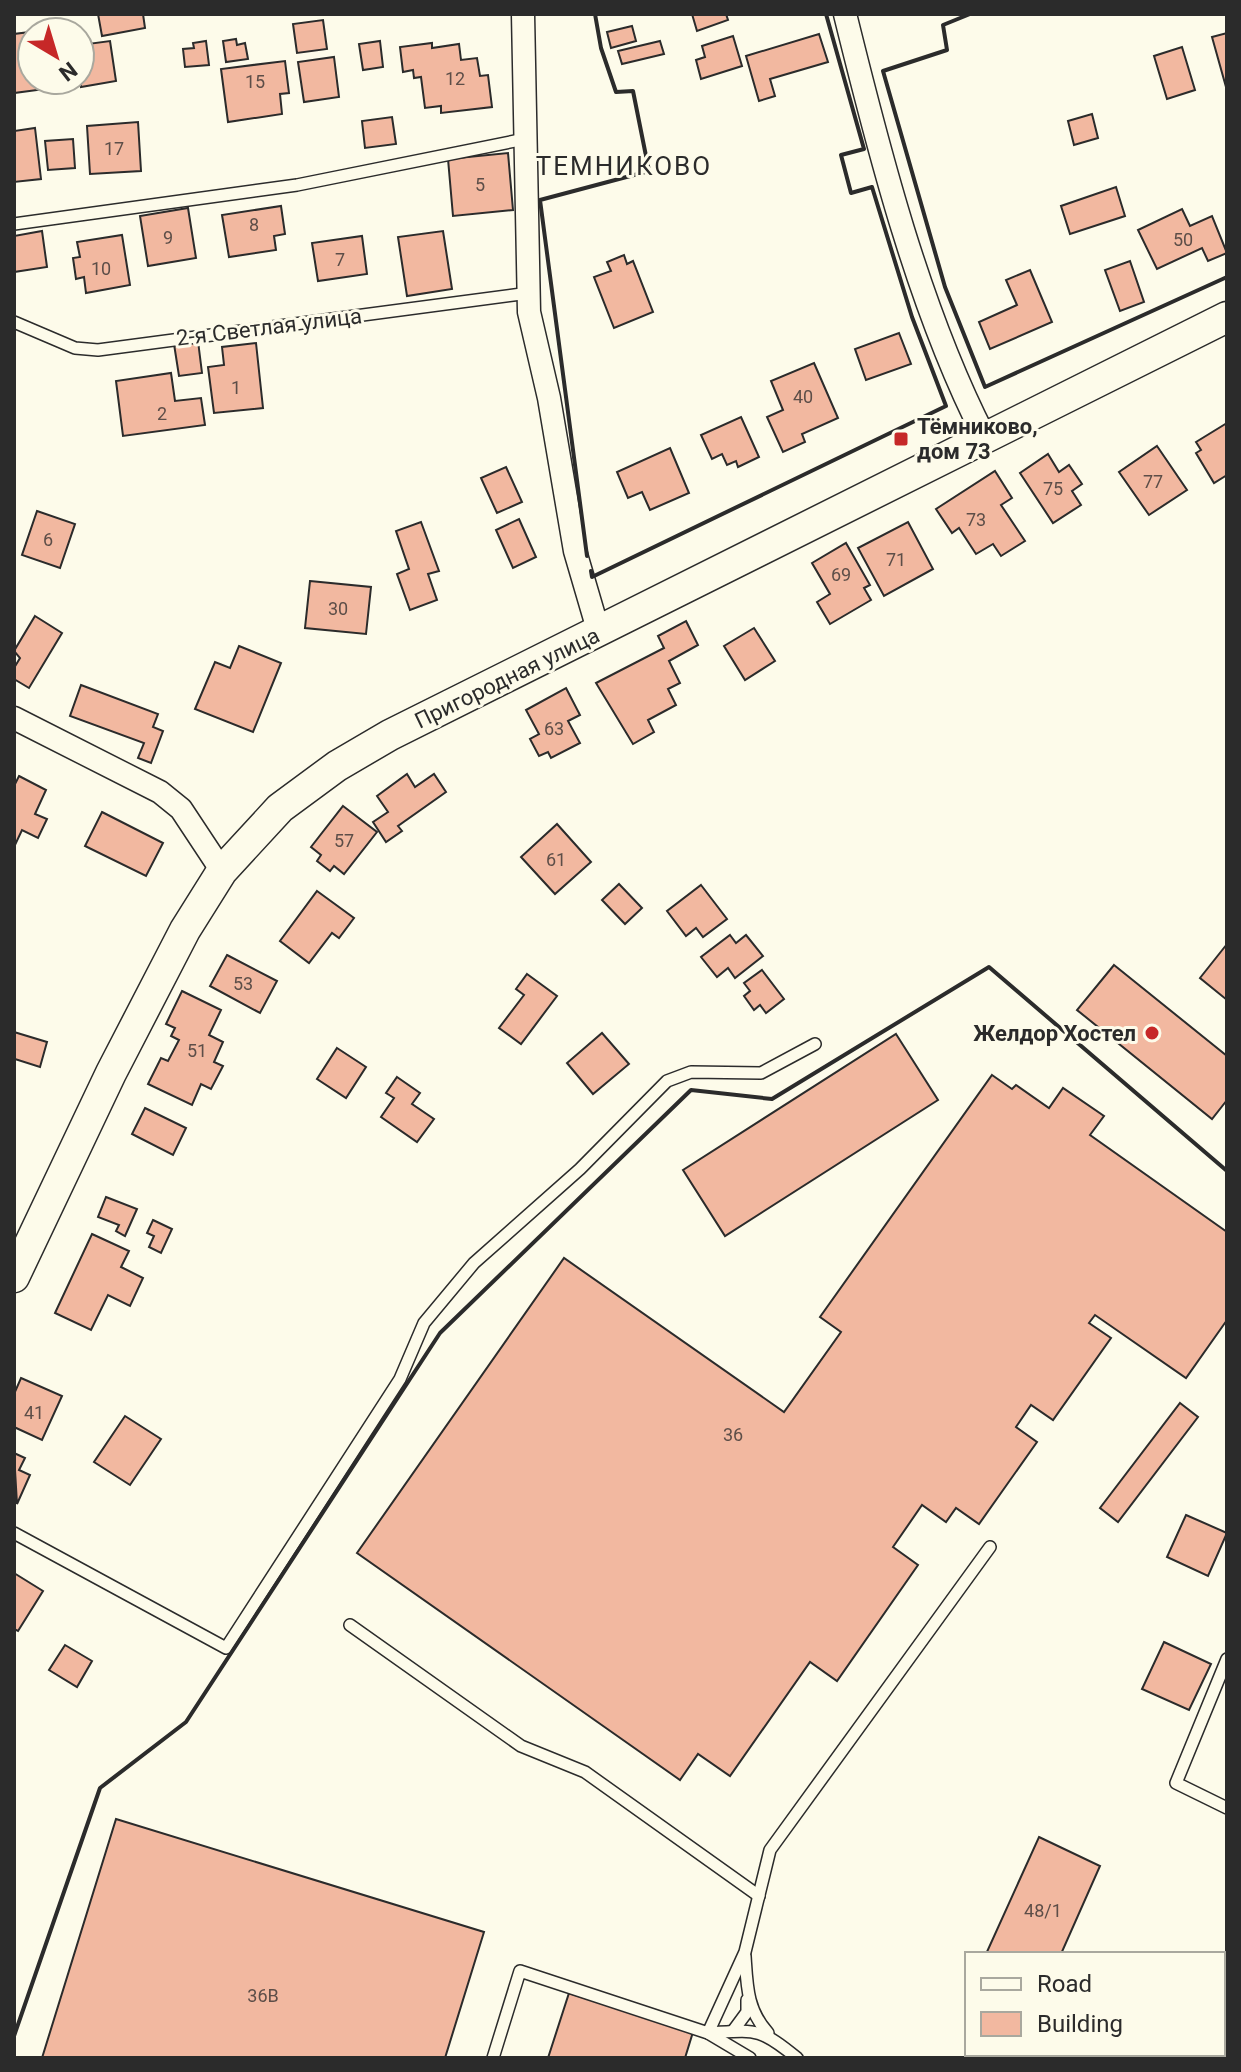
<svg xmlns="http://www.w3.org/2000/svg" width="1241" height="2072" font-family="Roboto,sans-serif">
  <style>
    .building { fill: #f2b8a0; stroke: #2b2b2b; stroke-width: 2 }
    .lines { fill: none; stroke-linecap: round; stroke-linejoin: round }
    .lane-casing { stroke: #2b2b2b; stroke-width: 14 }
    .street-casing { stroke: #2b2b2b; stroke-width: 25 }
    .secondary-casing { stroke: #2b2b2b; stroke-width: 33 }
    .lane { stroke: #fdfbea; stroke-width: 11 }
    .street { stroke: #fdfbea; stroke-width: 22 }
    .secondary { stroke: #fdfbea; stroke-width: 30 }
    .wall { stroke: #2b2b2b; stroke-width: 4 }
    .poi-dot { fill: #c62828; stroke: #fdfbea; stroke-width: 3 }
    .labels { text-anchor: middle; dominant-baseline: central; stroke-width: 6; stroke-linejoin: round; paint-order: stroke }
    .number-label { font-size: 18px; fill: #5d4e48 }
    .street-label { font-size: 22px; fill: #2b2b2b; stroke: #fdfbea }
    .poi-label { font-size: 22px; font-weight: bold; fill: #2b2b2b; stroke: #fdfbea; text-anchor: start }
    .quarter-label { font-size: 26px; letter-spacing: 2px; fill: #2b2b2b; stroke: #fdfbea }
  </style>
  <rect width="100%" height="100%" fill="#fdfbea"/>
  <!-- building -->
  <g class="building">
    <polygon points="98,14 143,14 145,28 102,36"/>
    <polygon points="692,14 726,14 728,20 697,31"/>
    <polygon points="323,20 327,49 297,53 293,24"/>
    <polygon points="632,26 636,41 611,48 607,32"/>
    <polygon points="38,31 32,32 32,80 43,80 45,89 14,93 14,34"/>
    <polygon points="1227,33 1227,87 1226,87 1212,37"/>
    <polygon points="819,34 828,62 770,79 775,96 759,101 746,56"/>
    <polygon points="733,36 742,66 701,79 696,60 705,57 702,46"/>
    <polygon points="236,39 237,45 245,43 248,59 226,62 223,41"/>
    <polygon points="110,41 116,81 81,87 80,45"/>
    <polygon points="206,41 209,65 185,67 183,49 194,48 193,43"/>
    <polygon points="380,41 383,67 363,70 359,44"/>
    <polygon points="660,41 664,54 622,64 618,51"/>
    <polygon points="432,43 432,48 459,44 461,60 477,58 480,76 488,75 492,107 441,113 441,106 425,108 421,77 414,78 413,70 403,72 400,47"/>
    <polygon points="1182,47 1195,90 1167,99 1154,56"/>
    <polygon points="334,57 339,97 304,102 298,62"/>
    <polygon points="285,61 289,93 280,94 282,114 228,122 221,69"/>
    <polygon points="1092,114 1098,138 1074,145 1068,121"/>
    <polygon points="392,117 396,144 365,148 362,121"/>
    <polygon points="138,122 141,171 90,174 87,126"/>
    <polygon points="35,128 41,179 14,182 14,131"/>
    <polygon points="73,139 75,168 48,170 45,141"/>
    <polygon points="508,153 513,210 453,216 448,159"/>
    <polygon points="1116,187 1125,216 1070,234 1061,206"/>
    <polygon points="281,206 285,234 274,236 276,250 229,257 222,215"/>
    <polygon points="188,208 196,258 148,266 140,216"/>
    <polygon points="1182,209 1190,226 1212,216 1227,253 1208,261 1202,248 1157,269 1138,230"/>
    <polygon points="42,231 47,267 14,272 14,236"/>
    <polygon points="443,231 452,289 407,296 398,237"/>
    <polygon points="122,235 130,285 86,293 84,277 76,279 73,258 80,257 77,242"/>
    <polygon points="362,236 367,274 318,281 312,243"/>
    <polygon points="624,255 627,264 633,261 653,312 614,328 594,277 611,271 607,262"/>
    <polygon points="1130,261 1144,302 1120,311 1105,270"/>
    <polygon points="1030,270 1052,322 990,349 979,322 1017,305 1006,280"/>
    <polygon points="899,333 911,364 866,380 855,349"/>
    <polygon points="198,341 202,373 179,376 174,344"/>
    <polygon points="256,343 263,408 214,413 208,367 224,365 222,347"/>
    <polygon points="814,363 838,418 802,434 805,442 783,452 767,417 783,410 771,381"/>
    <polygon points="171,373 175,401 201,398 205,425 123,436 116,381"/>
    <polygon points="741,417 759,457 738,467 736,461 727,465 722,454 712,459 701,435"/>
    <polygon points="1227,423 1227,475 1214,483 1196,453 1201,450 1196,442"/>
    <polygon points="1157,446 1187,490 1149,515 1119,472"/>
    <polygon points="670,448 689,493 650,510 642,492 628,498 617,472"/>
    <polygon points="1048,454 1059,472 1069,465 1082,484 1072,491 1081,505 1053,523 1020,473"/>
    <polygon points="506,467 522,502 497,513 481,478"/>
    <polygon points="995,471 1012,498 1001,505 1025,541 1001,556 993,544 976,554 959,528 952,533 936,509"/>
    <polygon points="37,511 75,524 60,568 22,555"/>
    <polygon points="519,519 536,557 513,568 496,530"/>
    <polygon points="421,522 439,571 428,574 437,600 410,610 397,574 409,569 396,531"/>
    <polygon points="908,522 933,569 884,596 858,548"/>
    <polygon points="846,543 870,585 864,588 871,600 830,624 817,602 830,594 812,563"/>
    <polygon points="310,581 371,587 366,634 305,628"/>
    <polygon points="35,616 62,633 29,688 14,679 14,668 20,658 14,651"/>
    <polygon points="686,621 698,645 669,661 680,683 668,689 676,705 648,720 654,732 633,744 596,683 664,648 658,636"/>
    <polygon points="754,628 775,661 745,680 724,646"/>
    <polygon points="239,646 281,663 253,732 195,709 215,662 230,668"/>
    <polygon points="81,685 158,714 153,727 163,731 151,763 138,758 144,743 70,716"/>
    <polygon points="566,688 580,715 568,721 580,743 551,758 548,752 539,756 530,739 539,734 526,710"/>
    <polygon points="407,774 415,787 434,774 446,792 398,826 402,831 386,842 373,822 388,812 377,796"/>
    <polygon points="19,776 46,790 35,814 47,819 38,838 22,830 14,847 14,786"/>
    <polygon points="343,806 377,832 344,874 334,866 330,871 317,861 321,855 311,847"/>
    <polygon points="102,812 163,843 146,876 85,846"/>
    <polygon points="557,824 591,862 555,894 521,857"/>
    <polygon points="619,884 642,908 625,924 602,900"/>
    <polygon points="701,885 727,919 703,937 696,928 686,936 667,911"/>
    <polygon points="317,891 354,918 339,938 332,933 309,963 280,941"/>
    <polygon points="730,935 736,943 746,935 763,956 735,978 728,968 717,977 701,957"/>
    <polygon points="1227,944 1227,1000 1200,978"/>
    <polygon points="227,955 277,981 260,1013 210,986"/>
    <polygon points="1114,965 1227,1056 1227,1100 1212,1119 1077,1010"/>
    <polygon points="762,970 784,999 766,1013 760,1005 754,1010 744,996 750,991 744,983"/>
    <polygon points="527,974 557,996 521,1044 499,1028 524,995 516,989"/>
    <polygon points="182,991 221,1010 209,1035 223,1042 214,1062 223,1066 211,1089 201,1084 192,1105 148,1084 161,1058 168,1061 179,1040 171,1036 175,1028 166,1024"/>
    <polygon points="14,1032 47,1042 40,1067 15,1059 14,1062"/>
    <polygon points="602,1033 629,1064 593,1094 567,1063"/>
    <polygon points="896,1034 938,1100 725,1236 683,1170"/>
    <polygon points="337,1048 366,1067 346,1098 317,1079"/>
    <polygon points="992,1075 1012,1089 1016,1085 1049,1108 1063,1088 1104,1116 1090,1135 1227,1232 1227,1320 1186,1378 1095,1315 1089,1323 1111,1338 1053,1420 1031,1405 1016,1427 1037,1442 979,1524 956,1508 946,1522 922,1505 893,1547 918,1565 837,1681 810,1662 730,1776 698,1754 680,1780 357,1553 564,1258 784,1412 841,1332 820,1317"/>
    <polygon points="397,1077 420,1093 412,1104 434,1119 417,1142 381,1117 394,1098 386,1093"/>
    <polygon points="145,1108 186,1128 173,1155 132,1134"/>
    <polygon points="106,1197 137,1209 125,1236 116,1231 119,1225 98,1217"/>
    <polygon points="153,1220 172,1229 161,1253 149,1247 154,1236 147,1233"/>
    <polygon points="92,1234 129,1251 121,1267 143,1278 130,1306 108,1295 91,1330 55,1313"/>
    <polygon points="21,1378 62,1396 42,1440 14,1427 14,1394"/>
    <polygon points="1180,1403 1198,1417 1118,1522 1100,1508"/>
    <polygon points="125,1416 161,1439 130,1485 94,1462"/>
    <polygon points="14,1453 25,1458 19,1470 30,1475 17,1504"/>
    <polygon points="1186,1515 1227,1533 1208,1576 1167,1557"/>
    <polygon points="14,1573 43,1591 18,1631 14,1629"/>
    <polygon points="1164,1642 1211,1664 1189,1710 1142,1689"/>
    <polygon points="65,1645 92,1661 77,1687 49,1670"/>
    <polygon points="116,1819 484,1932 445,2058 42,2058"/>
    <polygon points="1039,1837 1100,1866 1061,1954 986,1954"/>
    <polygon points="569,1993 693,2032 685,2058 548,2058"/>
  </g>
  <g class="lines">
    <defs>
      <g id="lane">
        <polyline points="14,224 297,185 525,139"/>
        <polyline points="14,322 75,348 98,350 529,293"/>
        <polyline points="14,1533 226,1648 400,1379 424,1323 474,1263 580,1169 667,1081 691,1072 761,1073 815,1044"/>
        <polyline points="350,1625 521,1746 585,1772 759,1896"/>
        <polyline points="1227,1659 1176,1783 1227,1808"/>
        <path d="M745,1956C747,1986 747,2010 768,2033"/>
        <polyline points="733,2031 747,2012 747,2000"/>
        <polyline points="708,2033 745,1952 770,1850 990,1547"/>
        <path d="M709,2033C756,2030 759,2027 797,2058"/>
        <polyline points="493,2058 520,1971 708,2033 750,2058"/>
      </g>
      <g id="street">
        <polyline points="523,14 529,312 549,398 575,551 599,633"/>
        <path d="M845,14C879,152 919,309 984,436"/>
        <polyline points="14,718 160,792 181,809 222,871"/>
      </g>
      <polyline id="secondary" points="14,1277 111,1073 185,930 222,871 280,808 337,766 390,735 1227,317"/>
    </defs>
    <!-- lane casing -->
    <use href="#lane" class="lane-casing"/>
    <!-- street casing -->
    <use href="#street" class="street-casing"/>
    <!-- secondary casing -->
    <use href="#secondary" class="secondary-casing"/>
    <!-- lane -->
    <use href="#lane" class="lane"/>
    <!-- street -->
    <use href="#street" class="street"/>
    <!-- secondary -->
    <use href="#secondary" class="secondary"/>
    <!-- wall -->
    <g class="wall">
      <polyline points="970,14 943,25 947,50 883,71 945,287 985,387 1227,277"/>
      <polyline points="587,556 540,200 649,171 633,91 616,92 601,48 595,14"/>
      <polyline points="591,571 592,577 946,406 912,317 872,187 851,193 841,155 864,149 826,14"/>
      <polyline points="14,2036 100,1788 186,1722 440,1333 691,1090 772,1099 989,967 1227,1171"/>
    </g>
  </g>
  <!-- markers -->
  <g class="poi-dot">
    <rect x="893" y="431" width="16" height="16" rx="4"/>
    <circle cx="1152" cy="1033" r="8"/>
  </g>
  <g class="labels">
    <!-- number labels -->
    <g class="number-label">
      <text x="455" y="78">12</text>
      <text x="255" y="81">15</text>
      <text x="114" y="148">17</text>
      <text x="480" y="184">5</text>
      <text x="254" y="224">8</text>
      <text x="168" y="237">9</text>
      <text x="1183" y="239">50</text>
      <text x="340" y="259">7</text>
      <text x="101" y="268">10</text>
      <text x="236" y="387">1</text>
      <text x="803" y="396">40</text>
      <text x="162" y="413">2</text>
      <text x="1153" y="481">77</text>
      <text x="1053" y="488">75</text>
      <text x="976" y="519">73</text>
      <text x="48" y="539">6</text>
      <text x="896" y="559">71</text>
      <text x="841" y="574">69</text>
      <text x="338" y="608">30</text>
      <text x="554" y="728">63</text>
      <text x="344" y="840">57</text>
      <text x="556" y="859">61</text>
      <text x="243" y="983">53</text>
      <text x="197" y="1050">51</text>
      <text x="34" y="1412">41</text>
      <text x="733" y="1434">36</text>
      <text x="1043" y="1910">48/1</text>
      <text x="263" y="1995">36В</text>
    </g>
    <!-- street labels -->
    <g class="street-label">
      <text transform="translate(269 327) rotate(-7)">2-я Светлая улица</text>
      <text transform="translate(507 678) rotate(-26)">Пригородная улица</text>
    </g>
    <!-- poi labels -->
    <g class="poi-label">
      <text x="917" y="426">Тёмниково,<tspan x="917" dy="25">дом 73</tspan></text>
      <text x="1136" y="1033" text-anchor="end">Желдор Хостел</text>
    </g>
    <!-- quarter labels -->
    <g class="quarter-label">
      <text x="624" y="166">ТЕМНИКОВО</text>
    </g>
  </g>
  <!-- border -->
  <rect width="1241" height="2072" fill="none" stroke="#2b2b2b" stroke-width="32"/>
  <!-- legend -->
  <rect x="965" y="1952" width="260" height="104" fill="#fdfbea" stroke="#a9a89e" stroke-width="2"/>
  <rect x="981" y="1978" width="40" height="12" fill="#fdfbea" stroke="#a9a89e" stroke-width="2"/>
  <text x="1037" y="1992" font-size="24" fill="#2b2b2b">Road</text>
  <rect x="981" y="2012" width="40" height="24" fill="#f2b8a0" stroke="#a9a89e" stroke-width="2"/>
  <text x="1037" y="2032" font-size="24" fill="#2b2b2b">Building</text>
  <!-- north arrow -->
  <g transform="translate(56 56) rotate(142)"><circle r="38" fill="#fdfbea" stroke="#a9a89e" stroke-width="2"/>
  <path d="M0-6L14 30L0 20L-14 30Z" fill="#c62828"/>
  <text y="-12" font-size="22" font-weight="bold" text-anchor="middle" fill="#2b2b2b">N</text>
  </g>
</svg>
